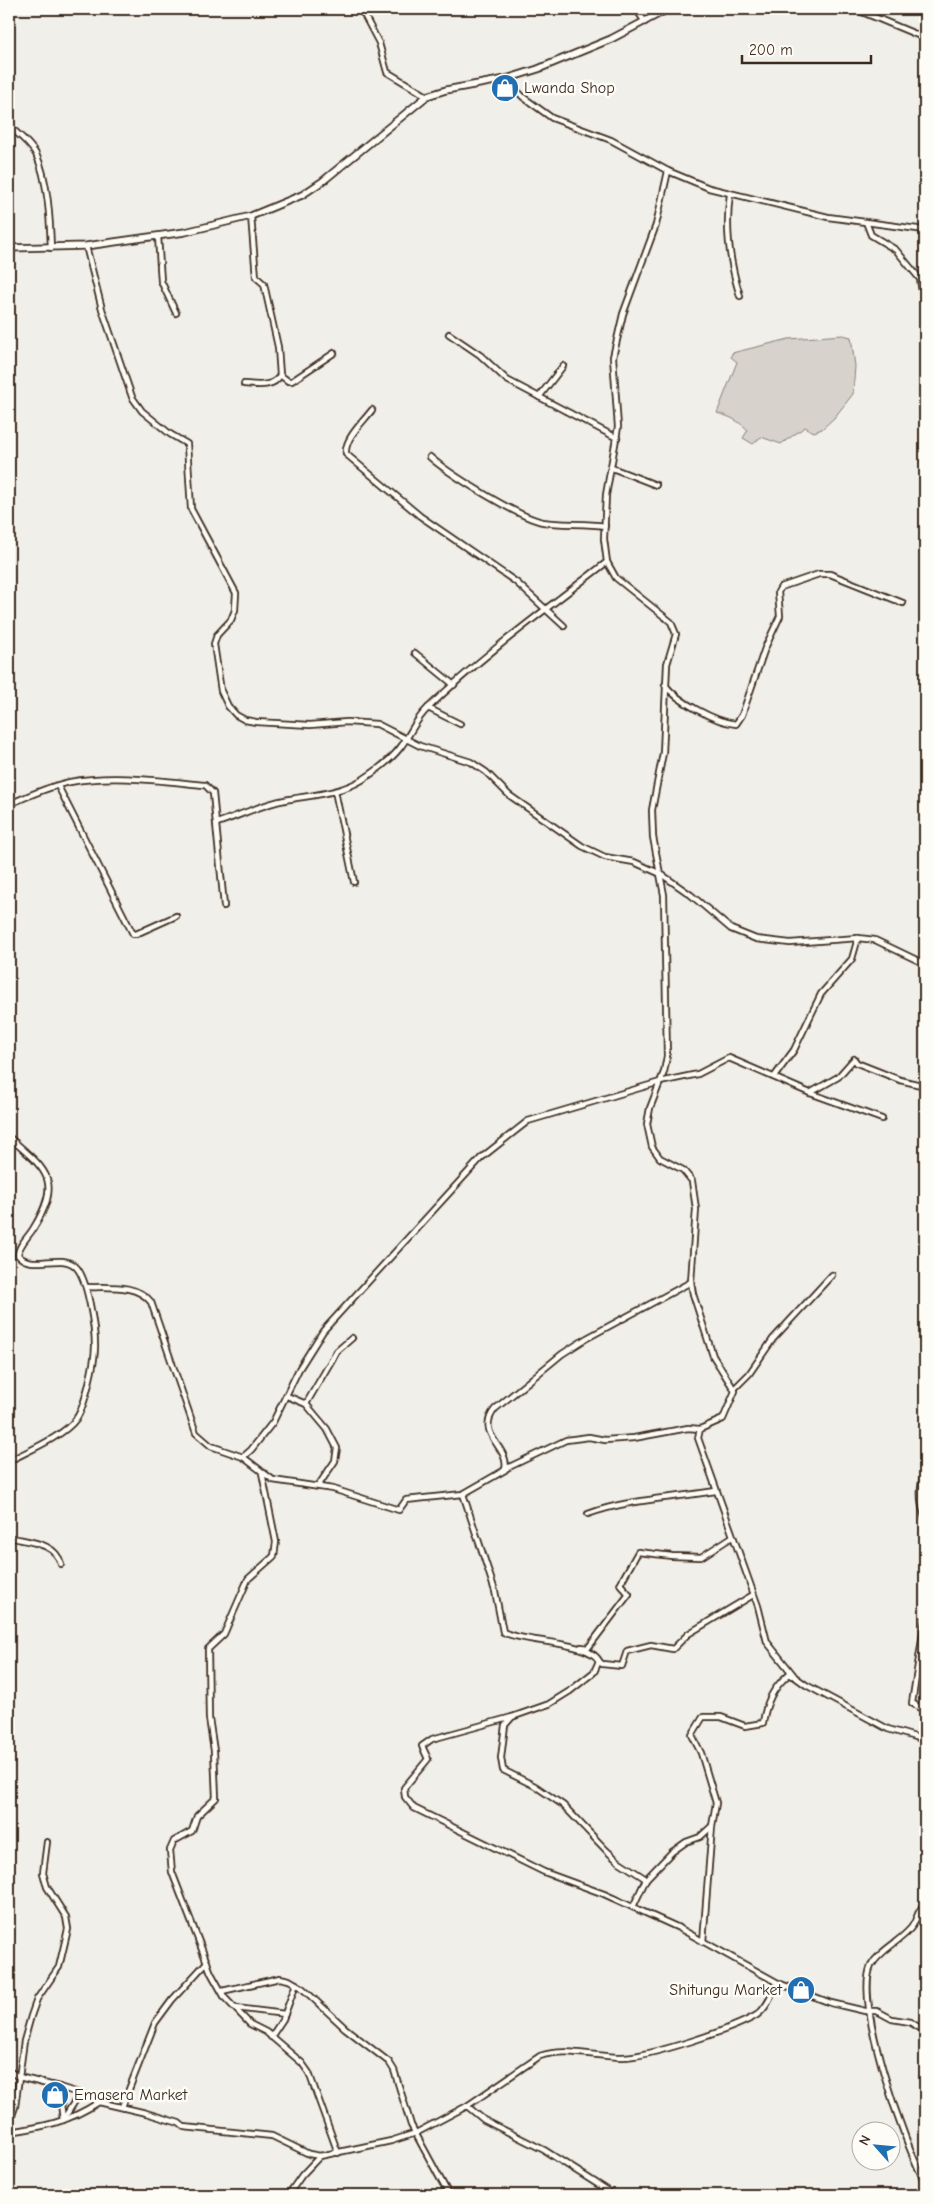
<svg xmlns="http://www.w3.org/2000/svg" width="934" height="2204" font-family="'Comic Neue',sans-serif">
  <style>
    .green { fill: #d7d2cc; stroke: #897e75 }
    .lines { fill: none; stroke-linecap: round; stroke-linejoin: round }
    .minor-casing { stroke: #3b2a1e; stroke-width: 8 }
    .major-casing { stroke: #3b2a1e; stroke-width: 9 }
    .minor { stroke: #fdfcf7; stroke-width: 4.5 }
    .major { stroke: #fdfcf7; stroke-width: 5.5 }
    .labels { text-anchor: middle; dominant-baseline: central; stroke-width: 5; stroke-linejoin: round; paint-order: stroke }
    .poi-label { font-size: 16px; fill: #3b2a1e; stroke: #fdfcf7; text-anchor: start }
  </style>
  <rect width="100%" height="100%" fill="#f1efea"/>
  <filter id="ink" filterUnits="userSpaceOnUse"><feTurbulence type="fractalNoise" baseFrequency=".02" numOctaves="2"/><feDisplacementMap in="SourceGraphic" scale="10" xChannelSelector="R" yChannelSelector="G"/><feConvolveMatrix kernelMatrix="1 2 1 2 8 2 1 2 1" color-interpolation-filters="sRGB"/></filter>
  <g filter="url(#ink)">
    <!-- green -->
    <path class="green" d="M843,335L851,337L855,366L853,394L834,418L822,429L814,432L805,427L781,444L761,437L753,444L743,438L748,430C737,420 731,417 717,413L737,362L731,357L732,353L789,339Z"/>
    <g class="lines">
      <defs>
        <g id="minor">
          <polyline points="361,9 379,43 387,72 427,96"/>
          <polyline points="636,9 645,22"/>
          <polyline points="855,9 925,38"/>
          <polyline points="506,79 523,97 552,118 611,140 668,171 709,188 828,217 925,230"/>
          <path d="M9,126C18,134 30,143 36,154C48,179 50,220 51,248"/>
          <polyline points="668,171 656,225 623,314 613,357 618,427 606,495 604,539 607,562 616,578 671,622 676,634 667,664 663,753 652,810 653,837 664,895 667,1056 664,1072 650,1108 647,1124 652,1147 660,1158 683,1170 692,1181 696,1209 691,1282 693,1294 713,1356 735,1391 723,1419 700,1429 698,1438 758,1606 767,1642 795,1677 806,1685 888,1729 925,1740"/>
          <path d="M730,194C725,228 730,264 740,296"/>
          <polyline points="251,216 256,277 264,284 278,347 280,375 288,381 292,381 334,353"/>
          <polyline points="866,222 871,235 896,250 920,279 925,310"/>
          <polyline points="158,236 161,281 176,313"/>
          <polyline points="86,246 102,309 132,397 142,411 170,434 187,444 191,509 236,593 235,610 231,620 217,635 214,644 221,691 228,706 236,715 245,720 256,722 310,725 347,722 377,724 420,746 471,762 486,772 509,795 582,846 605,857 634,862 661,874 691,895 731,929 756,939 790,943 858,938 875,940 925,964"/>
          <polyline points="449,334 480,355 507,380 617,438"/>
          <path d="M244,384C256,385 274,388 280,375"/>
          <polyline points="539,397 563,366"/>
          <path d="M372,410C363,422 344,439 346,454L420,516L516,582L564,626"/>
          <path d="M430,457C449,474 520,518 543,522C563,525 584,523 605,526"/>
          <polyline points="612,468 656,485"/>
          <polyline points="415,653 454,685"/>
          <path d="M665,685C677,701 715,722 736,724L742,715L765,648L780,616L778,592L781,587L819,574H830L903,603"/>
          <polyline points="428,708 460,724"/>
          <polyline points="58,786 133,934 136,934 176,916"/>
          <polyline points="335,791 354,882"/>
          <path d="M9,804C29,796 49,786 70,782C114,774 161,781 205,785L213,793L224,906"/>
          <path d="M217,823C239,816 262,804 285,800C312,795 338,794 362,780C376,771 390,761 400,748C410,735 415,720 428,708C484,654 545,610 607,562"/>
          <polyline points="774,1077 794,1050 821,994 852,959 858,938"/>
          <polyline points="810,1093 838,1077 854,1059 857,1063 900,1080 925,1086"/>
          <path d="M9,1137C45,1169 64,1179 33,1229C28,1237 18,1246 18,1255C31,1271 60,1253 75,1266C88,1277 95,1330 95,1346C95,1362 85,1407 76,1419C64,1436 28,1451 9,1461"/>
          <path d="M86,1287C108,1288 136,1283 151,1302L196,1433L211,1446L243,1457L251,1450L273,1422L299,1369L323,1331L481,1158L528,1121L660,1082L698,1074L729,1058L810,1093L882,1119"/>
          <polyline points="735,1388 749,1374 773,1339 832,1275"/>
          <polyline points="287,1396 306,1404 327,1429 337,1448 335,1461 318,1486"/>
          <polyline points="306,1404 337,1351 352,1338"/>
          <path d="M243,1457L273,1480L333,1489L399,1510L406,1500L463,1494L505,1470C511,1447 474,1435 495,1409L562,1354L587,1338L691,1282"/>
          <polyline points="505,1469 566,1440 589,1437 605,1440 634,1438 688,1428 700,1429"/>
          <path d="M925,1470C919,1487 919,1501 925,1517"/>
          <polyline points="262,1473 276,1542 274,1556 248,1579 224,1634 208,1649 209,1718 214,1751 216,1798 197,1816 192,1831 174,1841 170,1850 172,1872 211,1973 225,1998 250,2024 266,2032 302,2063 309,2073 338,2153"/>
          <path d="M463,1494L495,1591L503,1632C524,1643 590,1641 599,1661L594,1672L570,1691L549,1704L512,1717L505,1725L501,1758L503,1770L535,1786L563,1805L606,1850L618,1861L646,1879"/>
          <path d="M588,1514C629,1499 673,1498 716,1491"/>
          <path d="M9,1537C27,1542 56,1542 61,1564"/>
          <polyline points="925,1620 912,1703 925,1711"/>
          <polyline points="581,1647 588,1648 629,1594 620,1584 638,1552 672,1556 701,1557 732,1537"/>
          <polyline points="599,1661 602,1664 622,1666 627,1651 651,1645 673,1649 688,1634 753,1595"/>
          <polyline points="512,1717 432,1739 422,1746 428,1759 404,1788 405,1797 414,1808 544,1872 604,1894 679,1928 778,1983"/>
          <path d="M925,1904C917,1910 917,1922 910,1929C899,1942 879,1951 871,1966C854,2004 905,2145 925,2182"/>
          <polyline points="633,1907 646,1879 672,1852 686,1842 700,1837 712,1826"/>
          <path d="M703,1942L712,1826L716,1803L701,1753L692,1735L703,1717H721L745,1726L763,1723C766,1702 773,1688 789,1674L792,1676"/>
          <polyline points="222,1991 280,1978 289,1980 301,1987 345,2028 389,2062 394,2070 411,2125 449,2195"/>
          <polyline points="236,2008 285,2014"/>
          <polyline points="271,2037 283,2019 296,1984"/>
          <path d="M9,2071L19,2077L59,2087L91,2097L99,2102L146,2113L179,2123L184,2127L272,2136L309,2154L320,2156L391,2141L416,2133L467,2106L540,2056C566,2047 595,2057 622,2057C649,2057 734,2029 757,2015C767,2008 772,1994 778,1983L831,2003L865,2011H877L892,2019L910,2022L925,2031"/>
          <polyline points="59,2087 63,2120"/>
          <polyline points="467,2106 484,2120 544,2150 607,2190 609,2195"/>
          <polyline points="122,2107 155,2023 172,2000 207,1962"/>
          <polyline points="63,2120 80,2093"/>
          <polyline points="10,2131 9,2123 15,2107 24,2041 31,2016 37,1999 59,1967 68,1929 66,1917 47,1887 43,1873 47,1842"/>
          <path d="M9,2132C43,2127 69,2122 99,2102"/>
          <polyline points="288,2195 302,2175 320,2156"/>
        </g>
        <polyline id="major" points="9,248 86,246 185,232 251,216 302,195 323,181 427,96 446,90 506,79 538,69 611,39 668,9"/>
      </defs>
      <!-- minor casing -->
      <use href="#minor" class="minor-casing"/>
      <!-- major casing -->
      <use href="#major" class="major-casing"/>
      <!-- minor -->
      <use href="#minor" class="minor"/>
      <!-- major -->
      <use href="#major" class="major"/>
    </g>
  </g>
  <!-- icons -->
  <defs>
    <symbol id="shop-disc" viewBox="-11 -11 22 22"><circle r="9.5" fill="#1f6fb2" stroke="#fdfcf7"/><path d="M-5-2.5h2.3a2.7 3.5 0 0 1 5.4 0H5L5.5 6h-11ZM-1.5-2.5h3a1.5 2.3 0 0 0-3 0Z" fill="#fff"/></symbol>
  </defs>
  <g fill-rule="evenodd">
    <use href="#shop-disc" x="489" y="72" width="32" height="32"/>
    <use href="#shop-disc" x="785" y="1974" width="32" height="32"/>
    <use href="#shop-disc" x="39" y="2079" width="32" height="32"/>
  </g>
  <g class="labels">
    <!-- poi labels -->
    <g class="poi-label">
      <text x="524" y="88">Lwanda Shop</text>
      <text x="782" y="1990" text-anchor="end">Shitungu Market</text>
      <text x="74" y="2095">Emasera Market</text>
    </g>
  </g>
  <!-- margin -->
  <rect width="934" height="2204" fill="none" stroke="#fdfcf7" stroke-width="30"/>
  <rect x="15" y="15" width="904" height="2174" fill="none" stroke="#3b2a1e" stroke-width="2" filter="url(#ink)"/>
  <!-- north arrow -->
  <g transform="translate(876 2146) rotate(297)"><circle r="24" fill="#fdfcf7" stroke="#afa8a0"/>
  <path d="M0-4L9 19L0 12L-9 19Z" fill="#1f6fb2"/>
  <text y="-8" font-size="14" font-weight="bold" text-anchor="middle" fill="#3b2a1e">N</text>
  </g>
  <!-- scale -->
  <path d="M742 55v8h129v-8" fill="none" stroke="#3b2a1e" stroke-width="2.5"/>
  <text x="749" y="55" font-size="15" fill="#3b2a1e" stroke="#fdfcf7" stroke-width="4" paint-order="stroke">200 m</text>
</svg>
